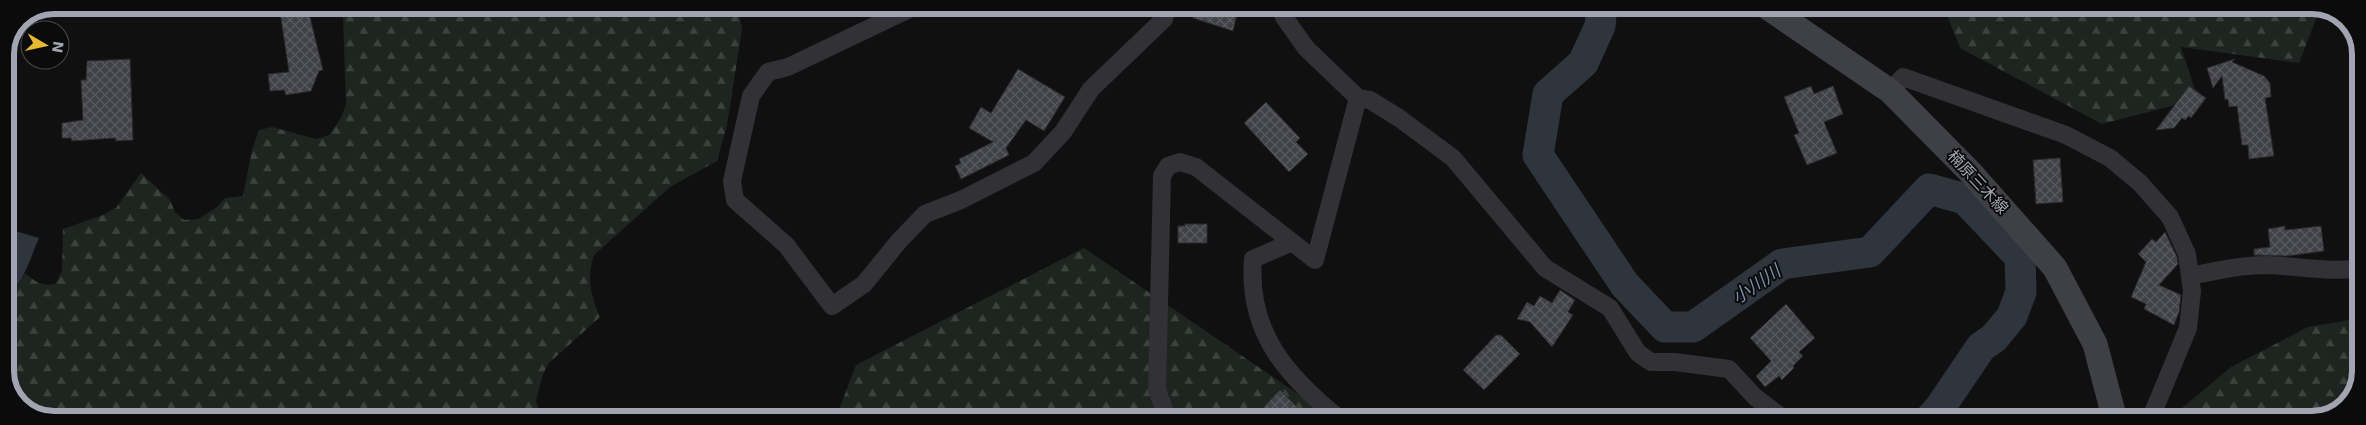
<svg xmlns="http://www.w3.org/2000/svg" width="2366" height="425" font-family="'DejaVu Sans','Noto Sans JP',sans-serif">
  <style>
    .forest { fill: url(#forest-firs) }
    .water { fill: #2e353d }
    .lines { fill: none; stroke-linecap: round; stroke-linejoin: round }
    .river { stroke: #2e353d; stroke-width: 31 }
    .building { fill: url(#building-cross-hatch); stroke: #2a2a2d }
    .street { stroke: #313136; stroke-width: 18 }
    .secondary { stroke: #3f4046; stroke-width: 25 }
    .labels { text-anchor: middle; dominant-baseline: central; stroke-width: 4; stroke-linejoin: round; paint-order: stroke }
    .street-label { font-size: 16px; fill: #a2a5b1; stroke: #0b0b0c }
    .water-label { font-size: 18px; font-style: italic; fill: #7a90ab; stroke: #0b0b0c }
    .rim { fill: none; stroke: #a2a5b1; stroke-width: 6 }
  </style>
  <defs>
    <pattern id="forest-firs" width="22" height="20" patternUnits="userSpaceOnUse" patternTransform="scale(1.25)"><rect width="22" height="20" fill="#1e2520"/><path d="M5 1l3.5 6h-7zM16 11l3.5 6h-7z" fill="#3c423e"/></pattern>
    <pattern id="building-cross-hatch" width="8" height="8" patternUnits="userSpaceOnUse" patternTransform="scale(1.25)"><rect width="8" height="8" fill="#414247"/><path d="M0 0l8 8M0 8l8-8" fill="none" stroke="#595a5f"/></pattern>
  </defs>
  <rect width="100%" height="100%" fill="#101011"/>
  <!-- forest -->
  <g class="forest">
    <path d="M349,5H737L742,29L727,125L717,161L670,187L594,255C586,278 591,296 600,317L549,363L543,374L536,401L540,413L539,420H47L19,406L5,378V297L14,291L25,273C34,281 42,287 55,284L62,271L63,229L103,215L116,208L141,173L170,200L175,212L184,220L198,219L216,208L225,198L243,196L252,150L259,130L272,127L316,139L329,135L341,118L346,104L343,16Z"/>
    <polygon points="1943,5 2319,5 2321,6 2299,63 2181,47 2198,99 2102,124 1960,48"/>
    <polygon points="1084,248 1336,420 835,420 856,365"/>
    <polygon points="2361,318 2361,378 2344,408 2313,420 2168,420 2231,367 2308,327"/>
  </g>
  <!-- water -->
  <path class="water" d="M5,228L39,238C30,258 24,284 5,297Z"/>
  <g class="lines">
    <!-- river -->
    <polyline class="river" points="1602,5 1600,26 1583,63 1548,94 1538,155 1625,285 1665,327 1693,327 1782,264 1870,252 1929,189 1965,199 2020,257 2021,292 2012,316 1994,338 1981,347 1939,409 1929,420"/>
  </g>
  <!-- building -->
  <g class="building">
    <polygon points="279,5 307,5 323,70 319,71 311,91 286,95 284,90 270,91 268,74 289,72"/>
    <polygon points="1197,5 1239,5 1233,31 1193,18"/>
    <polygon points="130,59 133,140 116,141 115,138 72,141 71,138 62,138 62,123 83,120 81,80 86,80 87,61"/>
    <polygon points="2235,59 2232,62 2264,76 2270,83 2271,97 2265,98 2274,156 2249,159 2248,145 2242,145 2237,106 2229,107 2228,99 2225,100 2222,76 2213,88 2207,68"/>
    <polygon points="1018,69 1065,97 1044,131 1026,120 1006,148 1009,155 961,179 955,166 961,163 959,159 993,142 969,128 981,107 991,113"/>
    <polygon points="1811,86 1814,94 1833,86 1843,114 1824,122 1837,153 1807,165 1794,135 1799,133 1784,97"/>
    <polygon points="2189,86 2206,98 2191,118 2189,116 2185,120 2182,118 2174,128 2156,130"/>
    <polygon points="1266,102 1300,138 1296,142 1308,154 1289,172 1244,123"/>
    <polygon points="2060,158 2063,202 2036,204 2033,160"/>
    <polygon points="1185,224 1207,224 1207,243 1178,243 1178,226 1185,226"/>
    <polygon points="2285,226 2285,230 2321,226 2324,251 2287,256 2254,255 2254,249 2270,247 2268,229"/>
    <polygon points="2165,232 2177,257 2178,264 2159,285 2181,295 2179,312 2174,325 2144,309 2146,304 2131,297 2146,262 2138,254 2152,239 2156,242"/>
    <polygon points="1560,290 1575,300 1568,312 1573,315 1552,347 1530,322 1517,319 1527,302 1534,306 1540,296 1552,303"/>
    <polygon points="1786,304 1815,338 1799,352 1803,356 1793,366 1794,368 1782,380 1779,376 1765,387 1756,376 1771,361 1750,338"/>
    <polygon points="1496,335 1501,335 1520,354 1484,390 1463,370"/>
    <polygon points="1280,390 1300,410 1290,420 1271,420 1261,410"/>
  </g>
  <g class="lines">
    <!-- street -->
    <g class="street">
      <polyline points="918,5 788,67 768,72 751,96 732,181 735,200 786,245 832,306 864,284 899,241 925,214 961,200 1034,163 1063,132 1091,89 1164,19 1168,5"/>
      <polyline points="1279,5 1284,17 1306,48 1358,98 1370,100 1399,118 1453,158 1545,268 1610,308 1638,353 1651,362 1675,362 1729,369 1755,397 1785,420"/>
      <polyline points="1890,91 1903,77 2066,135 2110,158 2140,183 2170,217 2187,254 2192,291 2188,328 2150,420"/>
      <path d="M1290,243L1253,259C1247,332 1287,377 1341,420"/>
      <path d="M2190,276C2215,271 2241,265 2267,265C2298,266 2329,273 2361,268"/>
      <polyline points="1168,420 1157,390 1162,176 1168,166 1180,162 1196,167 1315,260 1358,98"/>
    </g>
    <!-- secondary -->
    <polyline class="secondary" points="1764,5 1890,91 1971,173 2055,268 2095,344 2115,420"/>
  </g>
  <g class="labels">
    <!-- street labels -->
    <g class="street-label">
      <text transform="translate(1978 182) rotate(47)">楠原三木線</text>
    </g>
    <!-- water labels -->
    <g class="water-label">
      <text transform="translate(1756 284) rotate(-34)">小川川</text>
    </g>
  </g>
  <!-- crop -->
  <path d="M0 0H2366V425H0ZM54 14H2312A40 40 0 0 1 2352 54V371A40 40 0 0 1 2312 411H54A40 40 0 0 1 14 371V54A40 40 0 0 1 54 14Z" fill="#0b0b0c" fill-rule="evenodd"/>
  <path class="rim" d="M54 14H2312A40 40 0 0 1 2352 54V371A40 40 0 0 1 2312 411H54A40 40 0 0 1 14 371V54A40 40 0 0 1 54 14Z"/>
  <!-- north arrow -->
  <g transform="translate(45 45) rotate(99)"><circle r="24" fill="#0b0b0c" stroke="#47494e"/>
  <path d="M0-4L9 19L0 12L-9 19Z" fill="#e6b933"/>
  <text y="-8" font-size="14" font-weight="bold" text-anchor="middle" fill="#a2a5b1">N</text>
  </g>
</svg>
